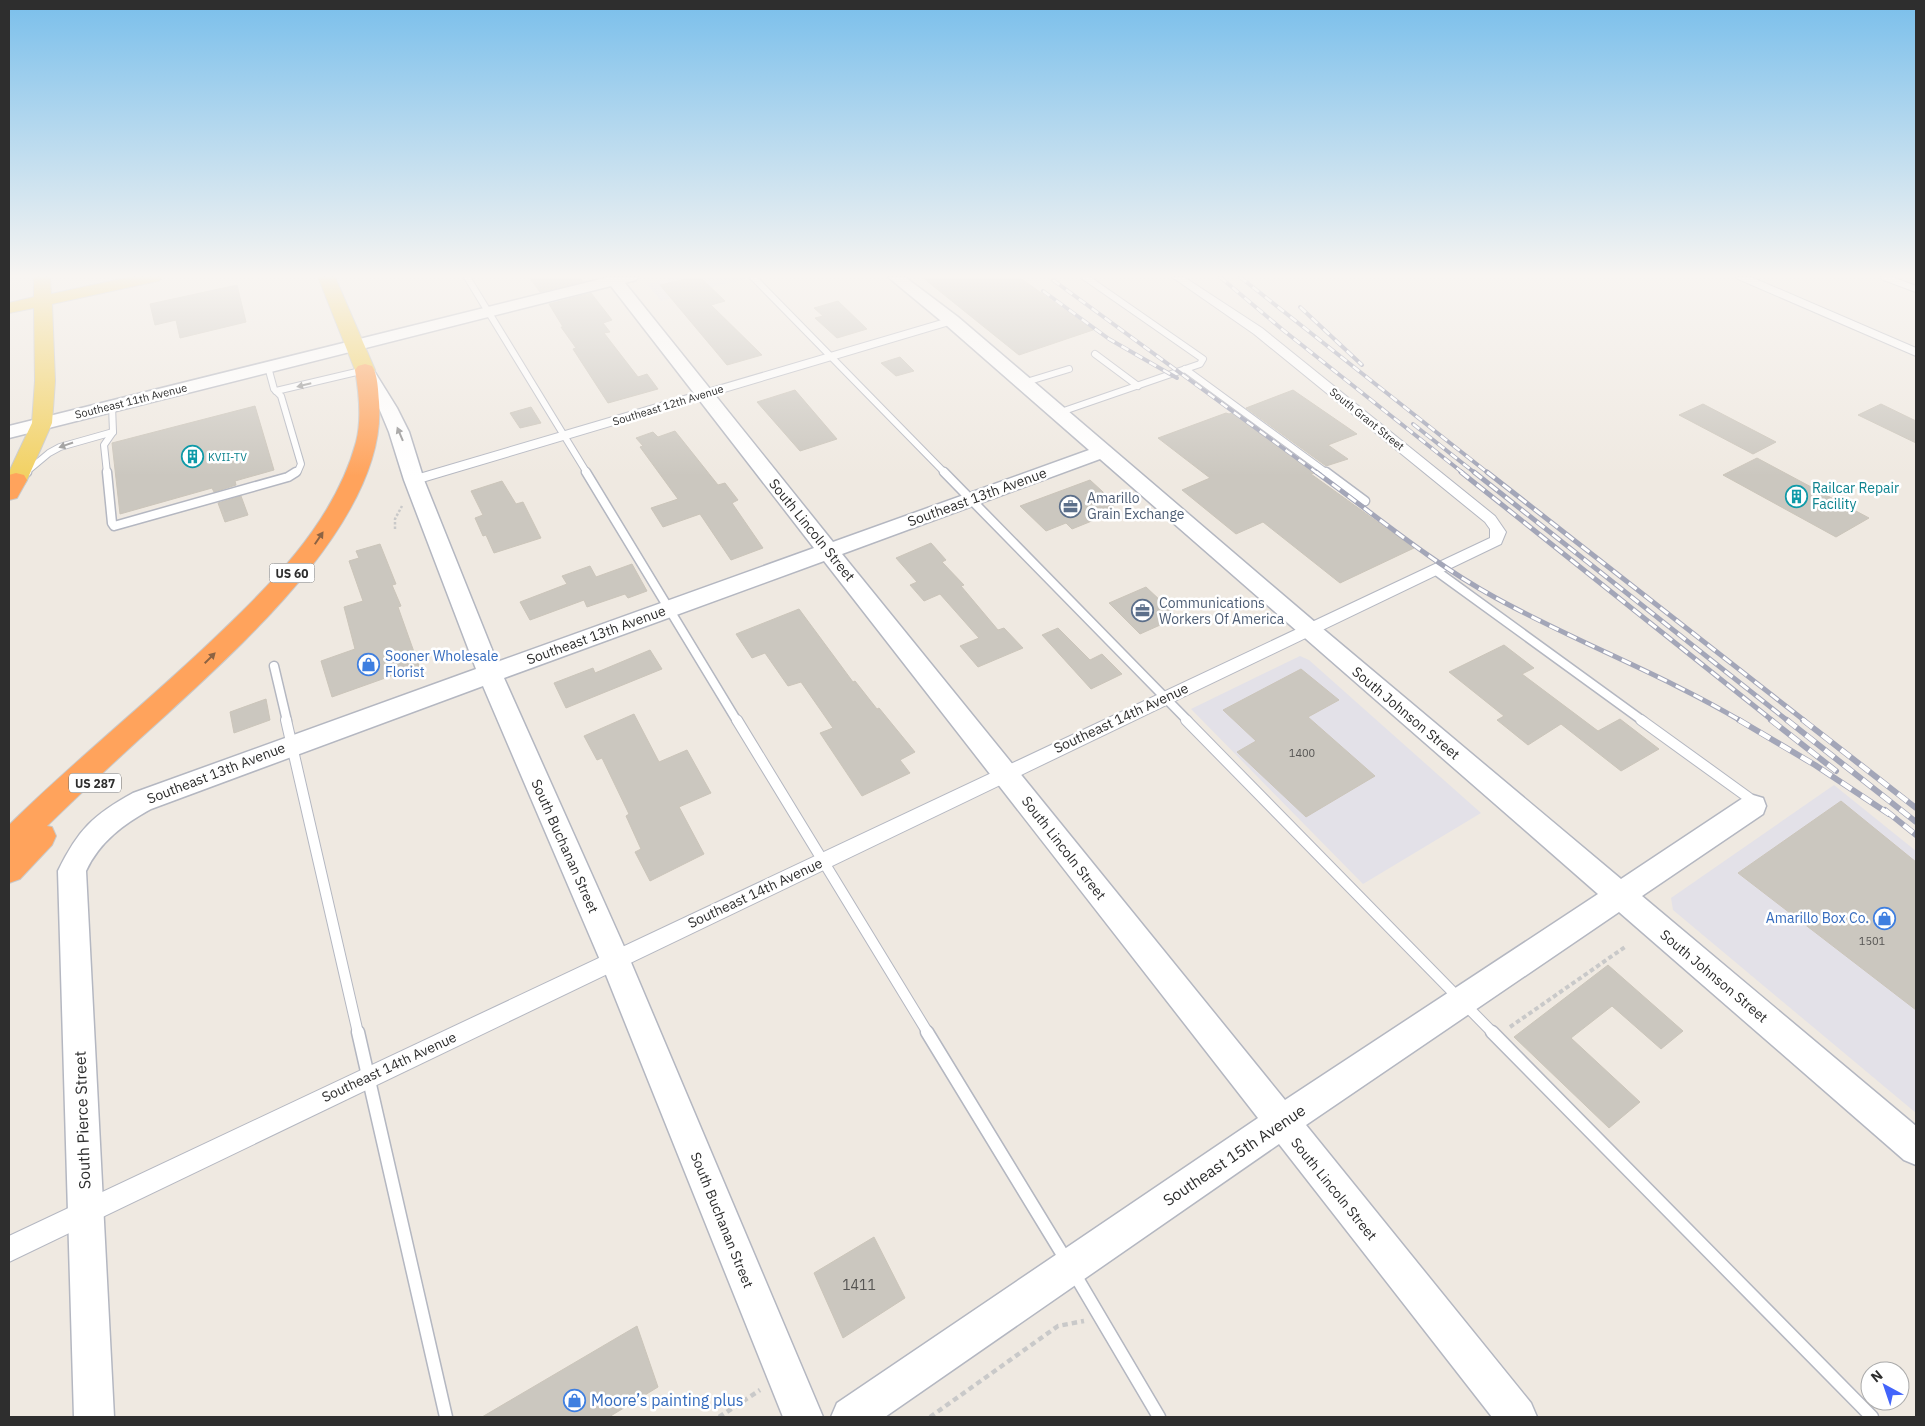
<svg xmlns="http://www.w3.org/2000/svg" width="1925" height="1426" font-family="'IBM Plex Sans',sans-serif">
  <style>
    .industrial { fill: #e3e1e8 }
    .building { fill: #cbc7bf; stroke: #cbc5ba }
    .lines { fill: none; stroke-linecap: round; stroke-linejoin: round }
    .lane-far3-casing { stroke: #b4b7c1; stroke-width: 8 }
    .lane-far2-casing { stroke: #b4b7c1; stroke-width: 11 }
    .lane-far1-casing { stroke: #b4b7c1; stroke-width: 12 }
    .lane-casing { stroke: #b4b7c1; stroke-width: 15 }
    .street-casing { stroke: #b4b7c1; stroke-width: 2 }
    .secondary-casing { stroke: #b4b7c1; stroke-width: 3 }
    .primary-casing { stroke: #c9c9c9; stroke-width: 2 }
    .highway-casing { stroke: #c9c9c9; stroke-width: 2 }
    .path-far2 { stroke: #c9c9c9; stroke-width: 2.5; stroke-dasharray: 2.5 2; stroke-linecap: butt }
    .path-far1 { stroke: #c9c9c9; stroke-width: 4; stroke-dasharray: 4.5 3; stroke-linecap: butt }
    .path { stroke: #c9c9c9; stroke-width: 4.5; stroke-dasharray: 5.5 4; stroke-linecap: butt }
    .lane-far3 { stroke: #fff; stroke-width: 6 }
    .lane-far2 { stroke: #fff; stroke-width: 8 }
    .lane-far1 { stroke: #fff; stroke-width: 10 }
    .lane { stroke: #fff; stroke-width: 12 }
    .street { fill: #fff; fill-rule: evenodd }
    .secondary { fill: #fff; fill-rule: evenodd }
    .primary { fill: #f2d163; fill-rule: evenodd }
    .highway { fill: #ffa35c; fill-rule: evenodd }
    .rail-far2-casing { stroke: #a3a6b8; stroke-width: 4 }
    .rail-far1-casing { stroke: #a3a6b8; stroke-width: 5 }
    .rail-casing { stroke: #a3a6b8; stroke-width: 6 }
    .rail-far2 { stroke: #fff; stroke-width: 2.5; stroke-dasharray: 8; stroke-linecap: butt }
    .rail-far1 { stroke: #fff; stroke-width: 3; stroke-dasharray: 10; stroke-linecap: butt }
    .rail { stroke: #fff; stroke-width: 4.5; stroke-dasharray: 12; stroke-linecap: butt }
    .oneway { fill: #969696 }
    .oneway2 { fill: #8c6343 }
    .labels { text-anchor: middle; dominant-baseline: central; stroke-width: 5; stroke-linejoin: round; paint-order: stroke }
    .far-street-label { font-size: 11px; fill: #2e2e2e; stroke: #fff }
    .far-culture-label { font-size: 11px; fill: #0d838f; stroke: #fff; text-anchor: start }
    .number-label { font-size: 11px; fill: #555452 }
    .shield { fill: #fff; stroke: #6d6d6d; stroke-width: 1 }
    .shield-label { font-size: 12px; font-weight: bold; fill: #2e2e2e }
    .culture-label { font-size: 14px; fill: #0d838f; stroke: #fff; text-anchor: start }
    .street-label { font-size: 14px; fill: #2e2e2e; stroke: #fff }
    .service-label { font-size: 14px; fill: #4e5e75; stroke: #fff; text-anchor: start }
    .shop-label { font-size: 14px; fill: #366cbe; stroke: #fff; text-anchor: start }
    .near-number-label { font-size: 14px; fill: #555452 }
    .near-street-label { font-size: 16px; fill: #2e2e2e; stroke: #fff }
    .near-shop-label { font-size: 16px; fill: #366cbe; stroke: #fff; text-anchor: start }
  </style>
  <rect width="100%" height="100%" fill="#efe9e1"/>
  <!-- industrial -->
  <g class="industrial">
    <polygon points="675,277 741,277 744,279 661,301 647,284"/>
    <polygon points="1300,656 1309,660 1481,813 1363,884 1191,709"/>
    <polygon points="1834,785 1916,851 1916,1113 1673,910 1671,898"/>
  </g>
  <!-- building -->
  <g class="building">
    <polygon points="529,277 579,277 583,282 540,292"/>
    <polygon points="694,277 700,277 725,301 711,305 762,355 727,365 660,285"/>
    <polygon points="922,277 1019,277 1093,330 1019,355"/>
    <polygon points="237,285 246,322 180,338 176,320 155,325 150,304"/>
    <polygon points="591,293 612,320 603,323 610,332 604,333 638,377 647,374 658,389 608,403 573,349 576,348 561,327 563,327 549,304"/>
    <polygon points="838,301 867,329 837,338 815,318 823,316 814,308"/>
    <polygon points="900,357 914,371 896,376 881,363"/>
    <polygon points="795,390 837,439 800,451 757,402"/>
    <polygon points="1293,390 1357,434 1328,445 1348,459 1326,466 1246,408"/>
    <polygon points="1703,404 1776,442 1753,454 1679,415"/>
    <polygon points="1881,404 1916,421 1916,443 1858,415"/>
    <polygon points="255,406 274,470 235,481 236,485 214,492 212,488 120,514 112,443"/>
    <polygon points="531,407 541,423 520,428 510,413"/>
    <polygon points="1235,412 1317,472 1311,474 1414,548 1340,583 1263,522 1236,534 1182,490 1210,478 1158,438 1226,413 1229,414"/>
    <polygon points="675,431 718,485 725,483 738,500 732,503 763,548 731,560 700,514 663,527 651,508 678,499 640,447 643,446 636,438 653,432 658,437"/>
    <polygon points="1757,458 1869,518 1836,537 1723,475"/>
    <polygon points="1090,480 1116,504 1108,507 1114,512 1072,529 1066,523 1046,531 1020,506"/>
    <polygon points="502,481 516,504 523,502 541,538 494,553 486,535 483,536 475,518 483,515 471,491"/>
    <polygon points="241,496 248,515 225,522 218,503"/>
    <polygon points="931,543 946,560 942,562 964,585 961,586 998,630 1004,628 1023,648 978,667 960,646 979,638 940,594 924,601 910,585 917,582 896,558"/>
    <polygon points="380,544 396,584 392,585 401,606 398,607 419,666 332,697 321,661 355,649 344,607 363,601 349,561 359,558 356,551"/>
    <polygon points="632,564 647,591 628,598 625,594 587,607 584,600 530,620 520,602 567,584 562,576 590,566 596,577"/>
    <polygon points="1146,587 1178,617 1140,634 1109,603"/>
    <polygon points="799,609 853,682 855,681 877,709 879,708 915,752 900,760 910,773 862,796 820,733 833,728 801,682 788,686 765,653 752,658 736,634"/>
    <polygon points="1058,628 1090,660 1102,654 1122,674 1091,689 1042,635"/>
    <polygon points="1504,645 1534,668 1522,674 1598,731 1620,719 1659,749 1621,771 1561,724 1528,745 1497,720 1504,716 1449,672"/>
    <polygon points="650,650 662,669 566,708 554,683 593,668 595,673"/>
    <polygon points="1301,669 1339,700 1308,717 1375,776 1306,817 1237,752 1256,741 1223,710"/>
    <polygon points="266,699 270,720 234,733 230,712"/>
    <polygon points="634,714 659,762 687,750 711,793 679,807 704,854 650,881 635,852 641,849 626,816 629,814 602,758 597,760 584,736"/>
    <polygon points="1841,801 1916,862 1916,1010 1738,873"/>
    <polygon points="1608,965 1683,1031 1661,1049 1612,1006 1571,1038 1640,1102 1609,1128 1514,1037"/>
    <polygon points="874,1237 905,1298 843,1338 814,1273"/>
    <polygon points="637,1326 658,1387 609,1417 482,1417"/>
  </g>
  <g class="lines">
    <defs>
      <g id="lane-far3">
        <polyline points="467,277 587,473"/>
        <polyline points="753,277 945,473"/>
        <polyline points="1884,277 1916,289"/>
        <polyline points="1095,354 1138,386"/>
        <polyline points="268,367 274,389 281,396 301,464 298,471 294,473"/>
        <polyline points="1185,369 1327,473"/>
        <polyline points="1023,383 1069,369"/>
        <polyline points="276,391 365,370"/>
        <polyline points="1058,413 1200,364 1203,359 1085,277"/>
        <polyline points="25,473 49,453 60,447 113,432"/>
        <polyline points="107,473 104,445 113,432 112,406"/>
      </g>
      <g id="lane-far2">
        <polyline points="107,472 112,523 114,526 288,477 296,472"/>
        <polyline points="586,472 737,721"/>
        <polyline points="944,472 1188,721"/>
        <polyline points="1326,472 1365,501"/>
        <polyline points="23,475 27,472"/>
        <polyline points="1435,570 1643,721"/>
        <polyline points="274,666 287,721"/>
      </g>
      <g id="lane-far1">
        <polyline points="286,720 358,1033"/>
        <polyline points="737,720 928,1033"/>
        <polyline points="1186,720 1493,1033"/>
        <polyline points="1641,720 1749,798 1753,806"/>
      </g>
      <g id="lane">
        <polyline points="358,1032 446,1417"/>
        <polyline points="927,1032 1066,1260"/>
        <polyline points="1492,1032 1872,1417"/>
        <polyline points="1074,1273 1159,1417"/>
      </g>
      <g id="street">
        <polygon points="1172,277 1184,277 1262,328 1495,516 1506,532 1501,544 9,1262 9,1236 1490,538 1490,529 1485,522 1254,334"/>
        <polygon points="1736,277 1751,277 1916,348 1916,356 1738,279"/>
        <polygon points="952,317 956,319 958,321 956,323 419,483 409,483 407,480 409,477"/>
      </g>
      <path id="secondary" d="M604,277H638L636,280L625,283L833,542L1089,450L946,325L888,277H905L958,317L1316,623L1621,879L1743,798L1753,795L1763,798L1766,806L1763,814L1642,896L1916,1126V1165L1904,1160L1619,912L1306,1125L1531,1403L1537,1417H1492L1279,1144L885,1417H831L837,1403L1258,1118L824,561L504,678L630,960L823,1417H783L600,960L483,686L151,809C124,824 100,841 86,871L114,1417H74L58,871C78,830 93,815 133,793L476,669L404,480L389,432L379,408L356,370L359,366L365,365L371,366L397,408L409,432L424,480L497,662L814,548L611,286L9,438V426L605,278ZM1100,459L1598,894L1285,1100L842,554Z"/>
      <g id="primary">
        <polygon points="34,277 50,277 51,294 130,277 162,277 159,281 153,282 52,304 55,381 52,423 27,480 24,485 16,487 9,485 9,472 32,423 35,381 34,308 9,313 9,303 34,297"/>
        <polygon points="318,277 335,277 375,370 372,374 365,376 358,374 355,370"/>
      </g>
      <g id="highway">
        <path d="M365,364L372,366C378,375 378,391 379,402C388,516 243,644 166,715C126,751 86,788 47,826L52,827L56,836L52,845L20,879L9,883V825C71,764 139,709 203,649C265,590 333,527 356,442C362,419 359,393 355,370L358,366Z"/>
        <polygon points="16,473 24,475 27,480 17,498 9,500 9,475"/>
      </g>
    </defs>
    <!-- lane-far3 casing -->
    <use href="#lane-far3" class="lane-far3-casing"/>
    <!-- lane-far2 casing -->
    <use href="#lane-far2" class="lane-far2-casing"/>
    <!-- lane-far1 casing -->
    <use href="#lane-far1" class="lane-far1-casing"/>
    <!-- lane casing -->
    <use href="#lane" class="lane-casing"/>
    <!-- street casing -->
    <use href="#street" class="street-casing"/>
    <!-- secondary casing -->
    <use href="#secondary" class="secondary-casing"/>
    <!-- primary casing -->
    <use href="#primary" class="primary-casing"/>
    <!-- highway casing -->
    <use href="#highway" class="highway-casing"/>
    <!-- path-far2 -->
    <polyline class="path-far2" points="395,529 395,519 402,506"/>
    <!-- path-far1 -->
    <polyline class="path-far1" points="1510,1027 1625,947"/>
    <!-- path -->
    <g class="path">
      <polyline points="719,1417 760,1390"/>
      <polyline points="930,1417 1058,1326 1084,1321"/>
    </g>
    <!-- lane-far3 -->
    <use href="#lane-far3" class="lane-far3"/>
    <!-- lane-far2 -->
    <use href="#lane-far2" class="lane-far2"/>
    <!-- lane-far1 -->
    <use href="#lane-far1" class="lane-far1"/>
    <!-- lane -->
    <use href="#lane" class="lane"/>
    <!-- street -->
    <use href="#street" class="street"/>
    <!-- secondary -->
    <use href="#secondary" class="secondary"/>
    <!-- primary -->
    <use href="#primary" class="primary"/>
    <!-- highway -->
    <use href="#highway" class="highway"/>
    <defs>
      <g id="rail-far2">
        <polyline points="1220,277 1283,330 1463,473"/>
        <polyline points="1240,277 1488,473"/>
        <polyline points="1053,280 1317,473"/>
        <polyline points="1043,291 1109,339 1177,378"/>
        <polyline points="1300,307 1362,365"/>
        <polyline points="1413,424 1475,473"/>
      </g>
      <g id="rail-far1">
        <path d="M1316,472C1375,515 1432,563 1496,598C1576,642 1662,674 1741,721"/>
        <polyline points="1461,472 1773,721"/>
        <polyline points="1474,472 1788,721"/>
        <polyline points="1487,472 1805,721"/>
      </g>
      <g id="rail">
        <polyline points="1739,720 1815,765 1889,814"/>
        <polyline points="1771,720 1836,771"/>
        <polyline points="1787,720 1916,822"/>
        <polyline points="1803,720 1916,808"/>
        <polyline points="1885,810 1916,835"/>
      </g>
    </defs>
    <!-- rail-far2 casing -->
    <use href="#rail-far2" class="rail-far2-casing"/>
    <!-- rail-far1 casing -->
    <use href="#rail-far1" class="rail-far1-casing"/>
    <!-- rail casing -->
    <use href="#rail" class="rail-casing"/>
    <!-- rail-far2 -->
    <use href="#rail-far2" class="rail-far2"/>
    <!-- rail-far1 -->
    <use href="#rail-far1" class="rail-far1"/>
    <!-- rail -->
    <use href="#rail" class="rail"/>
  </g>
  <!-- one-way arrows -->
  <defs><path id="oneway-solid" d="M-6-.8H1V-3.2L6.5 0L1 3.2V.8H-6Z" transform="scale(1.25)"/></defs>
  <g class="oneway">
    <use href="#oneway-solid" transform="translate(304 385) rotate(166)"/>
    <use href="#oneway-solid" transform="translate(400 434) rotate(-113)"/>
    <use href="#oneway-solid" transform="translate(66 445) rotate(161)"/>
  </g>
  <g class="oneway2">
    <use href="#oneway-solid" transform="translate(319 538) rotate(-56)"/>
    <use href="#oneway-solid" transform="translate(210 658) rotate(-45)"/>
  </g>
  <!-- sky -->
  <linearGradient id="sky" x2="0" y2="1"><stop stop-color="#7abfeb"/><stop offset="0.58" stop-color="#f8f5f2"/><stop offset="1" stop-color="#f8f5f2" stop-opacity="0"/></linearGradient>
  <rect width="1925" height="476" fill="url(#sky)"/>
  <!-- icons -->
  <defs>
    <symbol id="building-ring" viewBox="-11 -11 22 22"><circle r="9.5" fill="#fff" stroke="#0f9aa8" stroke-width="1.5"/><path d="M-4-6H4V6H1V3H-1V6H-4ZM-2.5-4.3h1.7v1.8h-1.7ZM.8-4.3h1.7v1.8H.8ZM-2.5-1h1.7V.8h-1.7ZM.8-1h1.7V.8H.8Z" fill="#0f9aa8"/></symbol>
    <symbol id="office-ring" viewBox="-11 -11 22 22"><circle r="9.5" fill="#fff" stroke="#5c6f8a" stroke-width="1.5"/><path d="M-6-3h4V-5.5h4V-3h4V5H-6ZM-1-4.5V-3h2v-1.5ZM-6 0V1H6V0Z" fill="#5c6f8a"/></symbol>
    <symbol id="shop-ring" viewBox="-11 -11 22 22"><circle r="9.5" fill="#fff" stroke="#3f7fe0" stroke-width="1.5"/><path d="M-5-2.5h2.3a2.7 3.5 0 0 1 5.4 0H5L5.5 6h-11ZM-1.5-2.5h3a1.5 2.3 0 0 0-3 0Z" fill="#3f7fe0"/></symbol>
  </defs>
  <g fill-rule="evenodd">
    <use href="#building-ring" x="180" y="444" width="25" height="25"/>
    <use href="#building-ring" x="1784" y="484" width="25" height="25"/>
    <use href="#office-ring" x="1058" y="494" width="25" height="25"/>
    <use href="#office-ring" x="1130" y="598" width="25" height="25"/>
    <use href="#shop-ring" x="356" y="652" width="25" height="25"/>
    <use href="#shop-ring" x="1872" y="906" width="25" height="25"/>
    <use href="#shop-ring" x="562" y="1388" width="25" height="25"/>
  </g>
  <g class="labels">
    <!-- far-street labels -->
    <g class="far-street-label">
      <text transform="translate(131 401) rotate(-14)">Southeast 11th Avenue</text>
      <text transform="translate(668 405) rotate(-17)">Southeast 12th Avenue</text>
      <text transform="translate(1367 419) rotate(39)">South Grant Street</text>
    </g>
    <!-- far-culture labels -->
    <g class="far-culture-label">
      <text x="208" y="457">KVII-TV</text>
    </g>
    <!-- number labels -->
    <g class="number-label">
      <text x="1302" y="753">1400</text>
      <text x="1872" y="941">1501</text>
    </g>
    <!-- shield labels -->
    <g class="shield">
      <rect x="269.5" y="563.5" width="45" height="19" rx="4"/>
      <rect x="69" y="773.5" width="52" height="19" rx="4"/>
    </g>
    <g class="shield-label">
      <text x="292" y="573">US 60</text>
      <text x="95" y="783">US 287</text>
    </g>
    <!-- culture labels -->
    <g class="culture-label">
      <text x="1812" y="488">Railcar Repair<tspan x="1812" dy="16">Facility</tspan></text>
    </g>
    <!-- street labels -->
    <g class="street-label">
      <text transform="translate(977 497) rotate(-20)">Southeast 13th Avenue</text>
      <text transform="translate(812 530) rotate(51)">South Lincoln Street</text>
      <text transform="translate(596 635) rotate(-20)">Southeast 13th Avenue</text>
      <text transform="translate(1406 713) rotate(40)">South Johnson Street</text>
      <text transform="translate(1121 718) rotate(-25)">Southeast 14th Avenue</text>
      <text transform="translate(216 773) rotate(-21)">Southeast 13th Avenue</text>
      <text transform="translate(565 846) rotate(66)">South Buchanan Street</text>
      <text transform="translate(1064 848) rotate(52)">South Lincoln Street</text>
      <text transform="translate(755 893) rotate(-25)">Southeast 14th Avenue</text>
      <text transform="translate(1714 976) rotate(40)">South Johnson Street</text>
      <text transform="translate(389 1067) rotate(-25)">Southeast 14th Avenue</text>
      <text transform="translate(1334 1189) rotate(51)">South Lincoln Street</text>
      <text transform="translate(722 1220) rotate(68)">South Buchanan Street</text>
    </g>
    <!-- service labels -->
    <g class="service-label">
      <text x="1087" y="498">Amarillo<tspan x="1087" dy="16">Grain Exchange</tspan></text>
      <text x="1159" y="603">Communications<tspan x="1159" dy="16">Workers Of America</tspan></text>
    </g>
    <!-- shop labels -->
    <g class="shop-label">
      <text x="385" y="656">Sooner Wholesale<tspan x="385" dy="16">Florist</tspan></text>
      <text x="1869" y="918" text-anchor="end">Amarillo Box Co.</text>
    </g>
    <!-- near-number labels -->
    <g class="near-number-label">
      <text x="859" y="1285">1411</text>
    </g>
    <!-- near-street labels -->
    <g class="near-street-label">
      <text transform="translate(82 1120) rotate(-92)">South Pierce Street</text>
      <text transform="translate(1234 1155) rotate(-34)">Southeast 15th Avenue</text>
    </g>
    <!-- near-shop labels -->
    <g class="near-shop-label">
      <text x="591" y="1400">Moore’s painting plus</text>
    </g>
  </g>
  <!-- border -->
  <rect width="1925" height="1426" fill="none" stroke="#2e2e2e" stroke-width="20"/>
  <!-- north arrow -->
  <g transform="translate(1885 1386) rotate(320)"><circle r="24" fill="#ffffff" stroke="#ababab"/>
  <path d="M0-4L9 19L0 12L-9 19Z" fill="#4264fb"/>
  <text y="-8" font-size="14" font-weight="bold" text-anchor="middle" fill="#2e2e2e">N</text>
  </g>
</svg>
